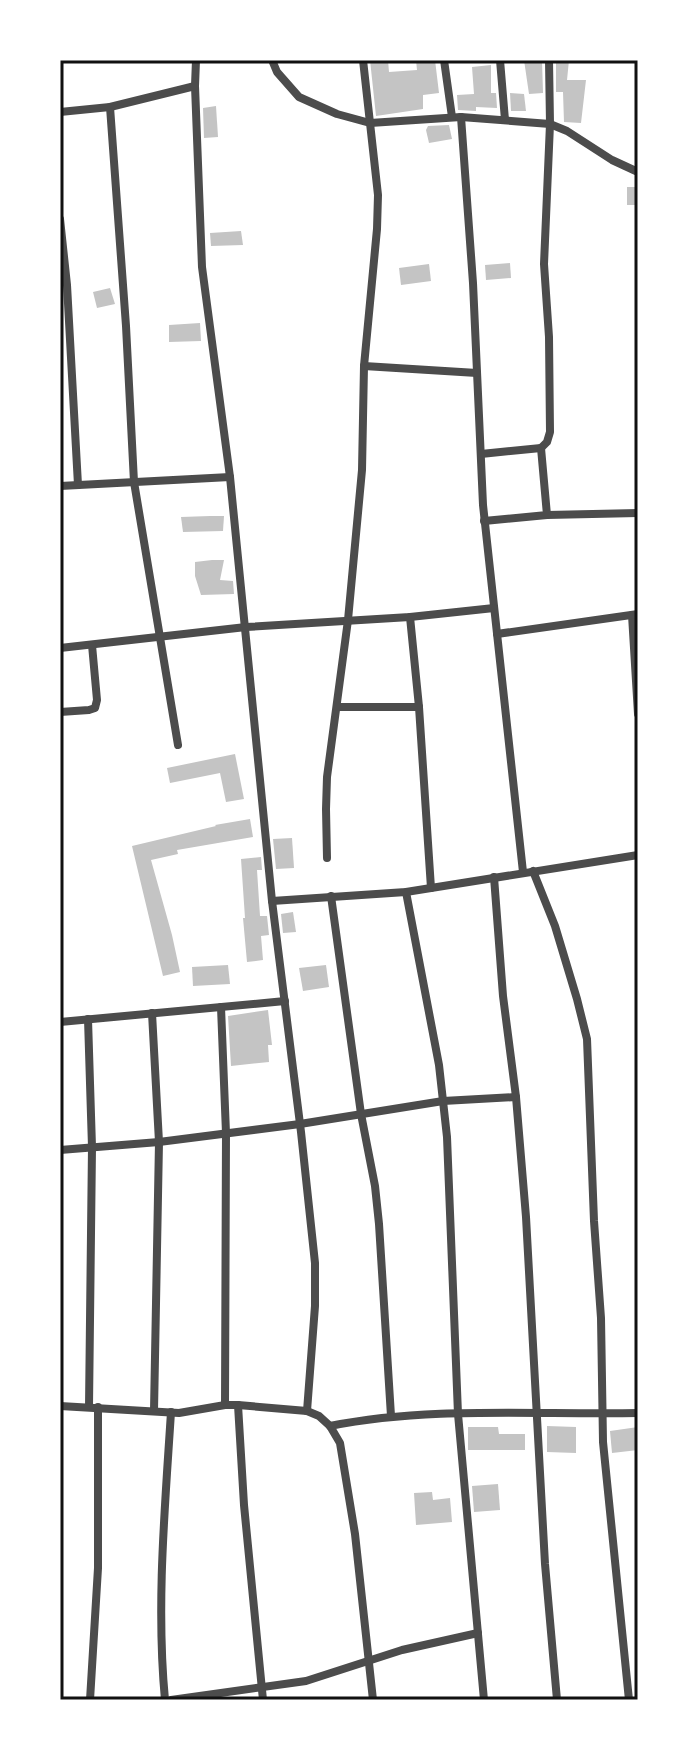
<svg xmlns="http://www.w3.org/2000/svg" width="698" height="1760" font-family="'Fira Sans',sans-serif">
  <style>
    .building { fill: #c4c4c4 }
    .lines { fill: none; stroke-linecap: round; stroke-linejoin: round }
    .minor { stroke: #4c4c4c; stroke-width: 8 }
    .neatline { fill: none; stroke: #111; stroke-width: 3 }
  </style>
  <rect width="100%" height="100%" fill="#fff"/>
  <!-- building -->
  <g class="building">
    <polygon points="370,60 388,60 389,72 417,70 416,60 435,60 439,93 423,95 423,109 376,116"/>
    <polygon points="524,60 542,60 543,93 529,94"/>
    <polygon points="556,60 569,60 567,80 586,80 581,123 564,122 563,92 556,92"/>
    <polygon points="491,65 491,93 496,93 497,108 476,107 476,111 458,110 457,95 474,94 472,67"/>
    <polygon points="510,93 524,94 526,111 511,111"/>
    <polygon points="216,106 218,137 204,138 203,108"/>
    <polygon points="449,125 452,139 429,143 426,130 428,126"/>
    <rect x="627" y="187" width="11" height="18"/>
    <polygon points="241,231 243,245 211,246 210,233"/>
    <polygon points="510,263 511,278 486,280 485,265"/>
    <polygon points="429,264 431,281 401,285 399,268"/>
    <polygon points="110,288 115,304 97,308 93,292"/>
    <polygon points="200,323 201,341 169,342 169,325"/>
    <polygon points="210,516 224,516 223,531 183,532 181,517"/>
    <polygon points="212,560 224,560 220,580 233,581 234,594 201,595 195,576 195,562"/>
    <polygon points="235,754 244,799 226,802 220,773 170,783 167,768"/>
    <polygon points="250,819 253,837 177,850 178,854 151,860 172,935 180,972 163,976 132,846 216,826 215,825"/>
    <polygon points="292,838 294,868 276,869 273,839"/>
    <polygon points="261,857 262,870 257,870 260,916 267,916 269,935 261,936 263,960 247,962 243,918 245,918 241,859"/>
    <polygon points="293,912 296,932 283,933 281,914"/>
    <polygon points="228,965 230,984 193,986 192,967"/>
    <polygon points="326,965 329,987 303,991 299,968"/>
    <polygon points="268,1010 272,1045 268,1045 269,1062 231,1066 228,1016"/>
    <polygon points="547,1426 576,1427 576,1453 547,1452"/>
    <polygon points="468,1427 498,1427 499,1434 525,1434 525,1450 468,1450"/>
    <polygon points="638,1427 638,1450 612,1453 610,1431"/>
    <polygon points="498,1484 500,1510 474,1512 472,1486"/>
    <polygon points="432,1492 433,1500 450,1498 452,1522 416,1525 414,1493"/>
  </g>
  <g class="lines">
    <!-- minor -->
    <g class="minor">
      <polyline points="196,60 195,86 202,267 230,477 272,901 301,1132 315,1263 315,1306 307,1411"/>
      <polyline points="272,60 277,72 299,97 337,114 370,123 461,117 550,124 567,131 612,160 638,172"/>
      <polyline points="444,60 452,117"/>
      <polyline points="500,60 505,120"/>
      <polyline points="110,107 126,326 134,482 178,745"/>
      <polyline points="60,112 110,107 195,86"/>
      <polyline points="461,117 473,283 483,505 523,872"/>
      <polyline points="60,219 67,285 78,485"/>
      <polyline points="364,366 477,373"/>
      <polyline points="481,454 541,448 547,442 550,432 549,337 544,264 550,124 549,60"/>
      <polyline points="60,486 230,477"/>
      <polyline points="547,515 638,513"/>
      <polyline points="484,521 547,515 541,448"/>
      <polyline points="632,615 638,714"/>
      <polyline points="410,617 419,707 431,888"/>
      <polyline points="497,634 638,614"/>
      <polyline points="60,648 246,627 410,617 494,608"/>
      <polyline points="337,707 419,707"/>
      <polyline points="60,712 89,710 95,708 97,700 92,645"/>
      <polyline points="327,858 326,809 327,777 348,620 362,470 364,366 377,229 378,195 363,60"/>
      <polyline points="533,871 555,926 577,999 587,1039 594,1221 601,1318 603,1442 629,1700"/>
      <polyline points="494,877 503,996 516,1097 526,1217 545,1564 557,1700"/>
      <polyline points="406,892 439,1065 447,1137 458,1414 484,1700"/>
      <polyline points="331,896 361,1114 375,1186 379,1224 391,1416"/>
      <polyline points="272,901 406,892 638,855"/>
      <polyline points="221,1007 226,1133 225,1405"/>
      <polyline points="152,1013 159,1142 154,1411"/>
      <polyline points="88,1019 92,1147 89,1407"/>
      <polyline points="60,1022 285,1001"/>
      <polyline points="60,1150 159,1142 300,1124 443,1101 516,1097"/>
      <polyline points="238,1405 244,1505 263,1700"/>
      <polyline points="60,1406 179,1413 225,1405 238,1405 307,1411 319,1416 330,1426 340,1443 355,1534 373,1700"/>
      <path d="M330,1426C430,1406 536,1415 638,1413"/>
      <polyline points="90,1700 98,1568 98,1407"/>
      <path d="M165,1700C156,1605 165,1507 171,1412"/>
      <polyline points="171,1700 306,1681 402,1650 478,1633"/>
    </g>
  </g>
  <!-- border -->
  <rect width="698" height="1760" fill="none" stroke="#ffffff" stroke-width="124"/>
  <rect x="62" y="62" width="574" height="1636" class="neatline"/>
</svg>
